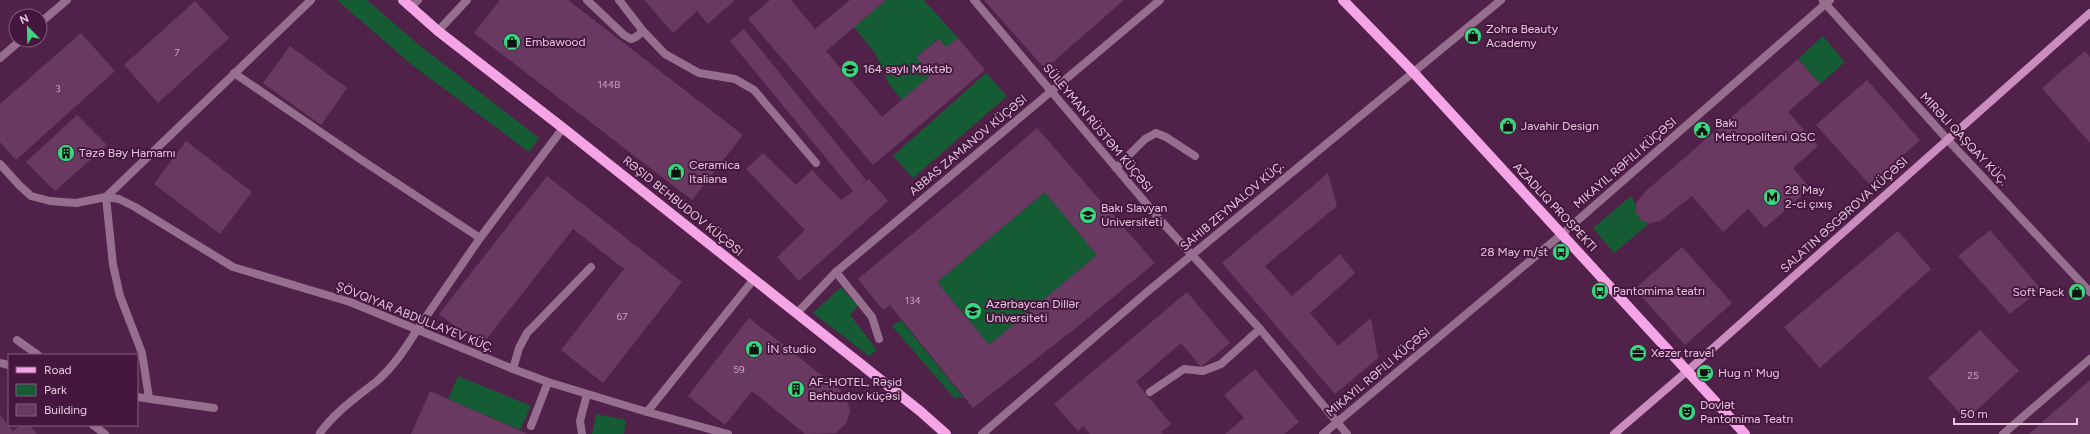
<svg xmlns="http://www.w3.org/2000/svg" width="2090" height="434" font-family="Figtree,sans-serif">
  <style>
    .green { fill: #155b33 }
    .building { fill: #6a3961; fill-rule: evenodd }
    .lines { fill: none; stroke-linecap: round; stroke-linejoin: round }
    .lane { stroke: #966f8e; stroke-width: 8 }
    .street { stroke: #966f8e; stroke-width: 8 }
    .secondary { stroke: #cb8dbf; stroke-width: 8 }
    .primary { stroke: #f5a5e5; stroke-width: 10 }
    .labels { text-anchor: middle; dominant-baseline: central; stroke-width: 4; stroke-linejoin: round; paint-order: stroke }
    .number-label { font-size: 10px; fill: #c6a4bf }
    .poi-label { font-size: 12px; fill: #e5c7de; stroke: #45173f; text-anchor: start }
    .street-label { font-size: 12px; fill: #e5c7de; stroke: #45173f }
  </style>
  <rect width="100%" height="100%" fill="#512249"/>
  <!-- green -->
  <g class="green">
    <polygon points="337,0 367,0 419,45 539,138 529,152 412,65"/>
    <polygon points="886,0 924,0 958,38 946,47 938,39 916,57 931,75 902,100 889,84 875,53 854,27"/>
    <polygon points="1823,36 1845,62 1820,84 1798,59"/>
    <polygon points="986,73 1007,96 913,178 893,156"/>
    <polygon points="1045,192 1097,255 989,345 937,282"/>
    <path d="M1631,196C1640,208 1632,217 1650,223L1614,253L1593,228Z"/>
    <polygon points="841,287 858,306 850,315 877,350 869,356 813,313"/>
    <polygon points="901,320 964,398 954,398 892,326"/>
    <polygon points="458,376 531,406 520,430 448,399"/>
    <polygon points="596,414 626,420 624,434 592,434"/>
  </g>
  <!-- building -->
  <g class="building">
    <polygon points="500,0 568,0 743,135 692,200 474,33"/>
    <polygon points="644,0 735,0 708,24 697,11 673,33"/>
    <polygon points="770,0 791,0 815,29 850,0 886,0 826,51 882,117 931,75 916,57 939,39 946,47 958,38 985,70 873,165 748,19"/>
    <polygon points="984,0 1124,0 1045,69"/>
    <polygon points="195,1 229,38 158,103 124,65"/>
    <polygon points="744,29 866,180 859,186 869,179 888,201 799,281 777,257 805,230 746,169 763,153 796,185 812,170 841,200 853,191 730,41"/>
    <polygon points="81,33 115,71 16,160 0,142 0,104"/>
    <polygon points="290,46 347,88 321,125 263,83"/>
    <polygon points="2085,51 2090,57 2090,143 2042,88"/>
    <polygon points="1798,59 1820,84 1788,112 1818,146 1793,168 1810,188 1765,228 1748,209 1723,232 1692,196 1660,221 1650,223 1642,221 1636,213 1636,203 1645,192"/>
    <polygon points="1867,80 1920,140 1870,185 1816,125"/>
    <polygon points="77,115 107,145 55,191 26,162"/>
    <path d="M1037,128L1155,263L1077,327L973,408L890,305L883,310L858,279L957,197ZM1045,192L1097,255L989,345L937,282Z"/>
    <polygon points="186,141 252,192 220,234 154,184"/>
    <polygon points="1328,173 1337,206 1265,266 1292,296 1340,254 1355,273 1310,313 1338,346 1371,318 1378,358 1335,394 1222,263"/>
    <polygon points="547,176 682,282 603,383 561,350 624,269 573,229 481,346 439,314"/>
    <polygon points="1990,230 2041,289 2010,314 1958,256"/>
    <polygon points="1898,231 1931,269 1820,368 1784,327"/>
    <polygon points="1682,247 1732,303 1685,345 1635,289"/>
    <polygon points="1187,292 1230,343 1201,367 1181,343 1136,382 1171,424 1161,432 1163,434 1090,434 1083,426 1078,431 1054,404"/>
    <polygon points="749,318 838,388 847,399 850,411 846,424 836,433 805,434 752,391 725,425 688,396"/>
    <polygon points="1980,330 2019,371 1966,420 1928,378"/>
    <polygon points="1255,369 1299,422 1284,434 1225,434 1244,418 1224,395"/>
    <polygon points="2090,380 2090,434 2029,434"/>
    <polygon points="430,391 448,399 528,434 411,434"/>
    <polygon points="0,415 13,431 21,425 30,425 37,434 0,434"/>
  </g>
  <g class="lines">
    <!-- lane -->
    <g class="lane">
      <polyline points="587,0 624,35 631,39 636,37 643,31"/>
      <polyline points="619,0 643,31 665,54 699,73 735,79 754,90 816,163"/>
      <polyline points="411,7 418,0"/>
      <polyline points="40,23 67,0"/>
      <polyline points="438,31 467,0"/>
      <polyline points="0,58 21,40"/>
      <polyline points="234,73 360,159 480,238"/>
      <polyline points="1116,168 1145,139 1156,133 1166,137 1195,156"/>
      <polyline points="106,197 113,265 120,296 142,353 149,398"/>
      <polyline points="836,272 872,317 879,339"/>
      <polyline points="17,340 38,355"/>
      <polyline points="0,363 9,365"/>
      <polyline points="513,369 519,348 527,333 591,267"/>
      <polyline points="1150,392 1184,369 1203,371 1221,364 1260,329"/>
      <polyline points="137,397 214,408"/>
      <polyline points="647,412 754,279"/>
      <polyline points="93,425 105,434"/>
      <polyline points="531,426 548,382"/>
      <path d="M320,433C335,412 357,397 377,381C394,366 405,349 417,330"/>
      <polyline points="582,434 580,421 587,394"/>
    </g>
    <!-- street -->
    <g class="street">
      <polyline points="974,0 1161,221 1260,329 1347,434"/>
      <polyline points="1823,1 1947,139 2090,292"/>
      <polyline points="0,164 19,185 31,196 50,201 76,203 106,197 119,199 135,207 233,267 350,302 513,369 548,382 647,412 728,434"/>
      <polyline points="106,197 311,0"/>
      <polyline points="797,313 836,272 1160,0"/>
      <polyline points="417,330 480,238 563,128"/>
      <polyline points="982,434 1147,292 1501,0"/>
      <polyline points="1323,434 1562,234 1830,0"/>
      <polyline points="2003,434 2090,359"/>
    </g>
    <!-- secondary -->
    <polyline class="secondary" points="1614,434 1693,366 2090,13"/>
    <!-- primary -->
    <g class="primary">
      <polyline points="403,0 438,31 563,128 920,411 946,434"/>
      <polyline points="1343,0 1413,72 1745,434"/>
    </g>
  </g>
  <!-- icons -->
  <defs>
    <symbol id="shop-disc" viewBox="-11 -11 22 22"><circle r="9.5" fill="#39d87f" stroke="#45173f"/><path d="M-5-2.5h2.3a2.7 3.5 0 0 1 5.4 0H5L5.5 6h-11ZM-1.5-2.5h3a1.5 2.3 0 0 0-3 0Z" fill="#111"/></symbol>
    <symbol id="school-disc" viewBox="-11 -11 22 22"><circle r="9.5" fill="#39d87f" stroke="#45173f"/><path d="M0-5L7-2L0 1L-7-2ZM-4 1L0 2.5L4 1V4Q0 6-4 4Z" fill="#111"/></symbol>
    <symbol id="civic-disc" viewBox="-11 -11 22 22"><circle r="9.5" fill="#39d87f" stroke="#45173f"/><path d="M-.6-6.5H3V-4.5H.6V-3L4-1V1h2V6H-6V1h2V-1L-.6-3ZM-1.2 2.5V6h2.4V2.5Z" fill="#111"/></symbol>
    <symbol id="building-disc" viewBox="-11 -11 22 22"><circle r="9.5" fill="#39d87f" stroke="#45173f"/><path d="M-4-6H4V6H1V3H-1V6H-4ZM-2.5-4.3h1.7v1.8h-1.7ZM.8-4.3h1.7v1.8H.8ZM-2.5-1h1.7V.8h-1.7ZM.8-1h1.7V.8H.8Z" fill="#111"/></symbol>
    <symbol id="metro-disc" viewBox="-11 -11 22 22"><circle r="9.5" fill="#39d87f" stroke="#45173f"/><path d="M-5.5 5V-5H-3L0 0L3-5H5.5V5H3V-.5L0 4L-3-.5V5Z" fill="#111"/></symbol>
    <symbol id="university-disc" viewBox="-11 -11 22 22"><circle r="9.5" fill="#39d87f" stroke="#45173f"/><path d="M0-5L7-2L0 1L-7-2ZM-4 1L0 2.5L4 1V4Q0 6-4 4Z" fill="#111"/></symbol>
    <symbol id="bus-disc" viewBox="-11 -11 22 22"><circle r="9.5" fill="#39d87f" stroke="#45173f"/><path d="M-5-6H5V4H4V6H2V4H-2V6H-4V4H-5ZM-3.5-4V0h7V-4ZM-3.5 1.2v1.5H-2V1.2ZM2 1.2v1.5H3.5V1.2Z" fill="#111"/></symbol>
    <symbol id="office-disc" viewBox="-11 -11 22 22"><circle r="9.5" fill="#39d87f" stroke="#45173f"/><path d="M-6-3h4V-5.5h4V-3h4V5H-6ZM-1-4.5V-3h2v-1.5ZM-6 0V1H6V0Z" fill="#111"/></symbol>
    <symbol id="cafe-disc" viewBox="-11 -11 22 22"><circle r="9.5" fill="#39d87f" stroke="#45173f"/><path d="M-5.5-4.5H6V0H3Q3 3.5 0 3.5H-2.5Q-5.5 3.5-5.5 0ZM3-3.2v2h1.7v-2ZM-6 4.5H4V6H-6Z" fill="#111"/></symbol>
    <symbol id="theatre-disc" viewBox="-11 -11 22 22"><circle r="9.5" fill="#39d87f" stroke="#45173f"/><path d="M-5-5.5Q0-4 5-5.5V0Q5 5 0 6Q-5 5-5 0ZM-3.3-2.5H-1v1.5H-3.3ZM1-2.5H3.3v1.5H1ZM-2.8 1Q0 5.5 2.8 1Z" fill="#111"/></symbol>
  </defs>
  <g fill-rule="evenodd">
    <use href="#shop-disc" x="1463" y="26" width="20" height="20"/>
    <use href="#shop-disc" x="502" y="32" width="20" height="20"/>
    <use href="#school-disc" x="840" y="59" width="20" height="20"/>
    <use href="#shop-disc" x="1498" y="116" width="20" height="20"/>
    <use href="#civic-disc" x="1692" y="120" width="20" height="20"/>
    <use href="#building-disc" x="56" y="143" width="20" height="20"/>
    <use href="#shop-disc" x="666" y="162" width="20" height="20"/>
    <use href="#metro-disc" x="1762" y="187" width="20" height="20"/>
    <use href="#university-disc" x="1078" y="205" width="20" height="20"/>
    <use href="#bus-disc" x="1551" y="242" width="20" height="20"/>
    <use href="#bus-disc" x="1590" y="281" width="20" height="20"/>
    <use href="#shop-disc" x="2067" y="282" width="20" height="20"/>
    <use href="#university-disc" x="963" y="301" width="20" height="20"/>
    <use href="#shop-disc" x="744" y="339" width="20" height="20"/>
    <use href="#office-disc" x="1628" y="343" width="20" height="20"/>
    <use href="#cafe-disc" x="1695" y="363" width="20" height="20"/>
    <use href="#building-disc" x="786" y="379" width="20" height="20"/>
    <use href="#theatre-disc" x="1677" y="402" width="20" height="20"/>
  </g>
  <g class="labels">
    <!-- number labels -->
    <g class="number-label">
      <text x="177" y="52">7</text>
      <text x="609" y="84">144B</text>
      <text x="58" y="88">3</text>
      <text x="913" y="300">134</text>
      <text x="622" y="316">67</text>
      <text x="739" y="369">59</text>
      <text x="1973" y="375">25</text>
    </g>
    <!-- poi labels -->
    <g class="poi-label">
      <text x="1486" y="29">Zohra Beauty<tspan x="1486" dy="14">Academy</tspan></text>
      <text x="525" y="42">Embawood</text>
      <text x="863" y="69">164 saylı Məktəb</text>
      <text x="1715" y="123">Bakı<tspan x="1715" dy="14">Metropoliteni QSC</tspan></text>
      <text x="1521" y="126">Javahir Design</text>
      <text x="79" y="153">Təzə Bəy Hamamı</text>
      <text x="689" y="165">Ceramica<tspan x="689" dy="14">Italiana</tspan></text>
      <text x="1785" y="190">28 May<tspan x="1785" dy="14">2-ci çıxış</tspan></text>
      <text x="1101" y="208">Bakı Slavyan<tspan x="1101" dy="14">Universiteti</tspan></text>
      <text x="1548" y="252" text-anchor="end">28 May m/st</text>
      <text x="1613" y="291">Pantomima teatrı</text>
      <text x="2064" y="292" text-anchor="end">Soft Pack</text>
      <text x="986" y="304">Azərbaycan Dillər<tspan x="986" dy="14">Universiteti</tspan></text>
      <text x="767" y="349">İN studio</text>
      <text x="1651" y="353">Xezer travel</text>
      <text x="1718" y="373">Hug n' Mug</text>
      <text x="809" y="382">AF-HOTEL, Rəşid<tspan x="809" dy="14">Behbudov küçəsi</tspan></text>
      <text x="1700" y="405">Dovlət<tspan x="1700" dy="14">Pantomima Teatrı</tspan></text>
    </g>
    <!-- street labels -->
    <g class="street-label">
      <text transform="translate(1098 128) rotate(50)">SÜLEYMAN RÜSTƏM KÜÇƏSI</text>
      <text transform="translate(1964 139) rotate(47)">MIRƏLI QAŞQAY KÜÇ.</text>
      <text transform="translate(968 145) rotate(-40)">ABBAS ZAMANOV KÜÇƏSI</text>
      <text transform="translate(1625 163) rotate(-41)">MIKAYIL RƏFILI KÜÇƏSI</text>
      <text transform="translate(683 206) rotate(39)">RƏŞID BEHBUDOV KÜÇƏSI</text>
      <text transform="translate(1232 206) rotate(-40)">SAHIB ZEYNALOV KÜÇ.</text>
      <text transform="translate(1555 207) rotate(47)">AZADLIQ PROSPEKTI</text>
      <text transform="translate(1844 215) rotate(-42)">SALATIN ƏSGƏROVA KÜÇƏSI</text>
      <text transform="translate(415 317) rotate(22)">ŞÖVQIYAR ABDULLAYEV KÜÇ.</text>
      <text transform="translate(1378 372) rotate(-40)">MIKAYIL RƏFILI KÜÇƏSI</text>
    </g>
  </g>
  <!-- legend -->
  <rect x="8" y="354" width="130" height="72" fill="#45173f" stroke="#855d7f"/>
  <rect x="16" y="367" width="20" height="6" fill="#f5a5e5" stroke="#855d7f"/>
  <text x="44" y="374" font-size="12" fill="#e5c7de">Road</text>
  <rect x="16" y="384" width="20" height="12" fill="#155b33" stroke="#855d7f"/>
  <text x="44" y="394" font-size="12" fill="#e5c7de">Park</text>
  <rect x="16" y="404" width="20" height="12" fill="#6a3961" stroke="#855d7f"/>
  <text x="44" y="414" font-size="12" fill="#e5c7de">Building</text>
  <!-- north arrow -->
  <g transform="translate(28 28) rotate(337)"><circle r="19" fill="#45173f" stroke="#855d7f"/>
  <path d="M0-3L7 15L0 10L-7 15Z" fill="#39d87f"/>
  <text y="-6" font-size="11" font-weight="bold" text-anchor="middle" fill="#e5c7de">N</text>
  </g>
  <!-- scale -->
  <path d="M1954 418v6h123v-6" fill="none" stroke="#e5c7de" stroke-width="2"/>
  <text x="1960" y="418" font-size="12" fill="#e5c7de" stroke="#45173f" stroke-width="3" paint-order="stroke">50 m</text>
</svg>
